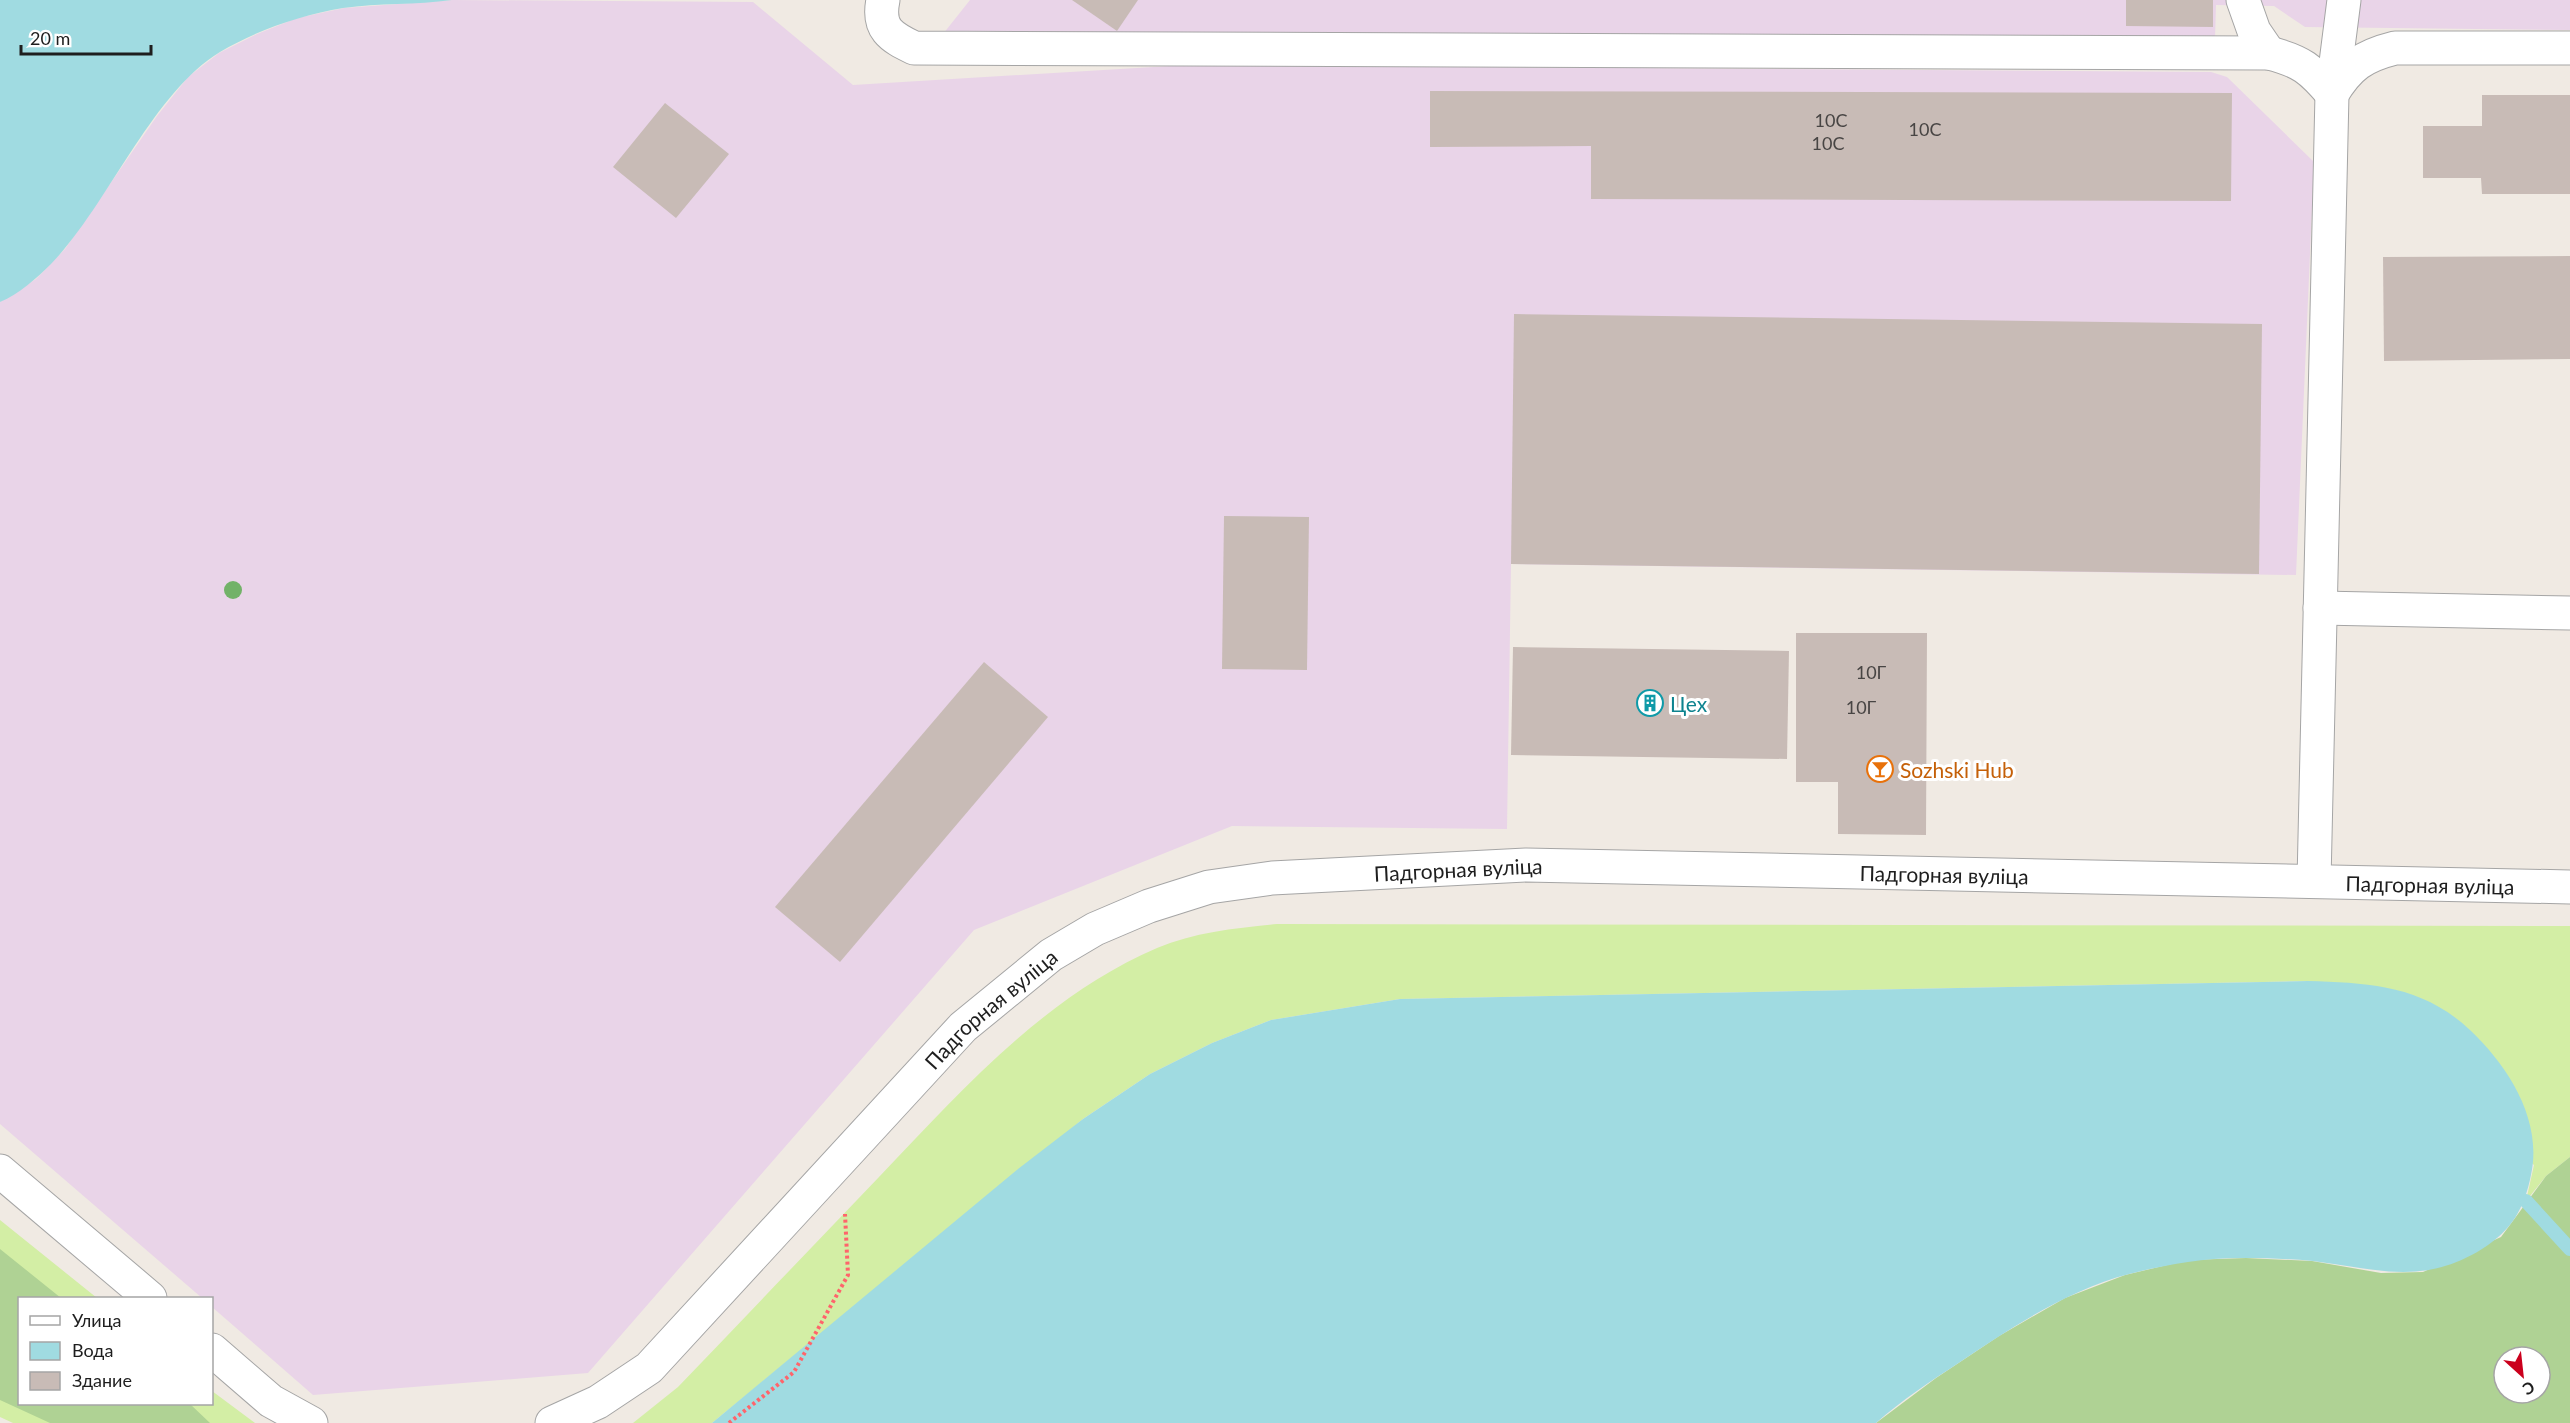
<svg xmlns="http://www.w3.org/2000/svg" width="2570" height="1423" font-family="Lato,sans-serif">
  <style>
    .industrial { fill: #e9d4e8 }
    .grass { fill: #d3eea5 }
    .forest { fill: #afd294; fill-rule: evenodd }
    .water { fill: #a0dbe1 }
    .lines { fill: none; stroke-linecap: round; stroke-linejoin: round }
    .stream { stroke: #a0dbe1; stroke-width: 14 }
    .building { fill: #c8bbb6 }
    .minor-casing { stroke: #a5a5a5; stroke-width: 35 }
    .path { stroke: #ff646b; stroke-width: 4; stroke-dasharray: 3 3; stroke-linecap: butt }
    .minor { stroke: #fff; stroke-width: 33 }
    .tree { fill: #72b268 }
    .labels { text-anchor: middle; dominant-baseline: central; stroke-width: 6; stroke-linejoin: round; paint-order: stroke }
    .number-label { font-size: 18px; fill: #484544 }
    .culture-label { font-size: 21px; fill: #0d838f; stroke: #fff; text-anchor: start }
    .food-label { font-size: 21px; fill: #c56008; stroke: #fff; text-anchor: start }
    .street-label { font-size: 21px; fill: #1e1e1e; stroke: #fff }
  </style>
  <rect width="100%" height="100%" fill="#f0eae3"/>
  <!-- industrial -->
  <g class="industrial">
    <polygon points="452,0 753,2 853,85 1187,65 2211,72 2227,77 2314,162 2296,575 1511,564 1507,829 1232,826 974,930 588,1373 313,1395 212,1307 212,1298 202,1298 0,1124 0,302 36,279 65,249 157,116 188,77 219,53 257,34 297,18 344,8"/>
    <polygon points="970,0 2570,0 2570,30 2305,27 2274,6 2216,5 2215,39 943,34"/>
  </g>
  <!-- grass -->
  <g class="grass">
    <path d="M1277,924L2570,926V1157L2546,1176L2526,1201L2534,1165L2308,981L1400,999L1271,1020L1212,1043L1150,1074L1083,1119L712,1423H633L678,1387C745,1317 812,1247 879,1177C962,1090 1045,996 1157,948C1195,932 1237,928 1277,924Z"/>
    <polygon points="0,1220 97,1298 20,1298 20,1404 212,1404 212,1391 255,1423 13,1423 0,1417"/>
  </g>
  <!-- forest -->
  <g class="forest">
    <path d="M2570,1157V1423H1876L1936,1378L1999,1336L2065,1298L2125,1275L2188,1260L2246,1258L2312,1261L2381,1273L2423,1272L2501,1237L2546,1176ZM2504,1357H2540V1393H2504Z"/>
    <polygon points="0,1249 61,1298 20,1298 20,1404 190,1404 210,1423 50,1423 0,1400"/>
  </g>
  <!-- water -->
  <g class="water">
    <path d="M0,0H452C416,5 379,3 343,8C301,15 257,30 220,52C151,94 109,204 51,264C37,278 19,294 0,302Z"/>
    <path d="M2308,981C2370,983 2422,985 2470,1030C2508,1066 2543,1120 2531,1175C2524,1209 2512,1230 2482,1249C2423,1286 2376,1269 2313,1261C2292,1259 2269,1258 2248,1258C2207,1257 2168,1264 2129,1274C2068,1290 2012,1327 1960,1362C1931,1381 1902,1400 1876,1423H712L1018,1169L1083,1119L1150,1074L1212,1043L1271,1020L1400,999Z"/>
  </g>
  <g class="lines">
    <!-- stream -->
    <polyline class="stream" points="2526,1201 2570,1249"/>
  </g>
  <!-- building -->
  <g class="building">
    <polygon points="1072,0 1138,0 1117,31"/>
    <polygon points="2126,0 2213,0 2213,27 2126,26"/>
    <polygon points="1430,91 2232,93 2231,201 1591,199 1591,146 1430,147"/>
    <polygon points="2482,95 2570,95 2570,194 2482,194 2481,178 2423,178 2423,126 2482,126"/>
    <polygon points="665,103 729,154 676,218 613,167"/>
    <polygon points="2570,256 2570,359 2384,361 2383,257"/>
    <polygon points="1514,314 2262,324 2259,574 1511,564"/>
    <polygon points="1224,516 1309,517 1307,670 1222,669"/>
    <polygon points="1796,633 1927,633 1926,835 1838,834 1838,782 1796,782"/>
    <polygon points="1513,647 1789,651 1787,759 1511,755"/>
    <polygon points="984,662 1048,717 840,962 775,907"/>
  </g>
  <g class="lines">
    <defs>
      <g id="minor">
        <path d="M883,0C877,29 891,37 914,48L2269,53C2301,61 2311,69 2332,94"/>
        <polyline points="2243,0 2254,31 2269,53"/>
        <path d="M2332,94C2349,66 2363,56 2395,48H2570"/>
        <polyline points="2320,608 2570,613"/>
        <polyline points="2314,881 2332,94 2344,0"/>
        <polyline points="0,1171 150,1298"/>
        <polyline points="212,1350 271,1401 311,1423"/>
        <path id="s1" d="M552,1423L598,1402L649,1368L963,1027L1051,955L1095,929L1149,906L1209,887L1272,878L1526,865L2570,887"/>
      </g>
    </defs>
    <!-- minor casing -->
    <use href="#minor" class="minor-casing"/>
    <!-- path -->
    <polyline class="path" points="729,1423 794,1372 848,1275 845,1214"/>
    <!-- minor -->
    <use href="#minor" class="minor"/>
  </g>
  <!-- trees -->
  <circle class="tree" cx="233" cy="590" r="9"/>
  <!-- icons -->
  <defs>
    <symbol id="building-ring" viewBox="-11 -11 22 22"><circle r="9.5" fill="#fff" stroke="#0f9aa8" stroke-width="1.5"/><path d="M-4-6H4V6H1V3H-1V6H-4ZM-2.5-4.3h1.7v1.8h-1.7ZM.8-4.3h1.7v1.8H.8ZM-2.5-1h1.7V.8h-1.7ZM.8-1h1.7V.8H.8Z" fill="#0f9aa8"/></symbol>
    <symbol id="bar-ring" viewBox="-11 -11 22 22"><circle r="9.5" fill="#fff" stroke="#e8710a" stroke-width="1.5"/><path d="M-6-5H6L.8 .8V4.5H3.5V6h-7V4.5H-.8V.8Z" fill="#e8710a"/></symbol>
  </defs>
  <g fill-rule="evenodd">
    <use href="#building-ring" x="1635" y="688" width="30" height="30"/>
    <use href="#bar-ring" x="1865" y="754" width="30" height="30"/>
  </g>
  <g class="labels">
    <!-- number labels -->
    <g class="number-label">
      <text x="1831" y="120">10С</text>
      <text x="1925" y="129">10С</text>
      <text x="1828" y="143">10С</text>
      <text x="1871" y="672">10Г</text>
      <text x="1861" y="707">10Г</text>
    </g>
    <!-- culture labels -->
    <g class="culture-label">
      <text x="1670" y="703">Цех</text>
    </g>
    <!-- food labels -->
    <g class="food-label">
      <text x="1900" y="769">Sozhski Hub</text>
    </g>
    <!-- street labels -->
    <g class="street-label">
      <text stroke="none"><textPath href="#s1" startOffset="1112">Падгорная вуліца</textPath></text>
      <text stroke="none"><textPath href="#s1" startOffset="1598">Падгорная вуліца</textPath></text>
      <text stroke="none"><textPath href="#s1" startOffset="2084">Падгорная вуліца</textPath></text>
      <text stroke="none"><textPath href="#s1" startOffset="608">Падгорная вуліца</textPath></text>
    </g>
  </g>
  <!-- legend -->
  <rect x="18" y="1297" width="195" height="108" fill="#ffffff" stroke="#a5a5a5" stroke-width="1.5"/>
  <rect x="30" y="1316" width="30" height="9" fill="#ffffff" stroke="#a5a5a5" stroke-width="1.5"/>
  <text x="72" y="1327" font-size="18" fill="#1e1e1e">Улица</text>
  <rect x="30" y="1342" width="30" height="18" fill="#a0dbe1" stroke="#a5a5a5" stroke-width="1.5"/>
  <text x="72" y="1357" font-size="18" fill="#1e1e1e">Вода</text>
  <rect x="30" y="1372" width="30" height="18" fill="#c8bbb6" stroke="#a5a5a5" stroke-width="1.5"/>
  <text x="72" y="1387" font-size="18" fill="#1e1e1e">Здание</text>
  <!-- north arrow -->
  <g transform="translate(2522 1375) rotate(153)"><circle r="28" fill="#ffffff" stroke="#a5a5a5" stroke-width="1.5"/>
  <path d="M0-4.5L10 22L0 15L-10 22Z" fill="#cb001d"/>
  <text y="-9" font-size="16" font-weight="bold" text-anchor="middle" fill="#1e1e1e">С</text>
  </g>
  <!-- scale -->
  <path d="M21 45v9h130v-9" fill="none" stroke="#1e1e1e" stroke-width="3"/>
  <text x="30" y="45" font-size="18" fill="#1e1e1e" stroke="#ffffff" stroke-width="4.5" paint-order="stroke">20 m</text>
</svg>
